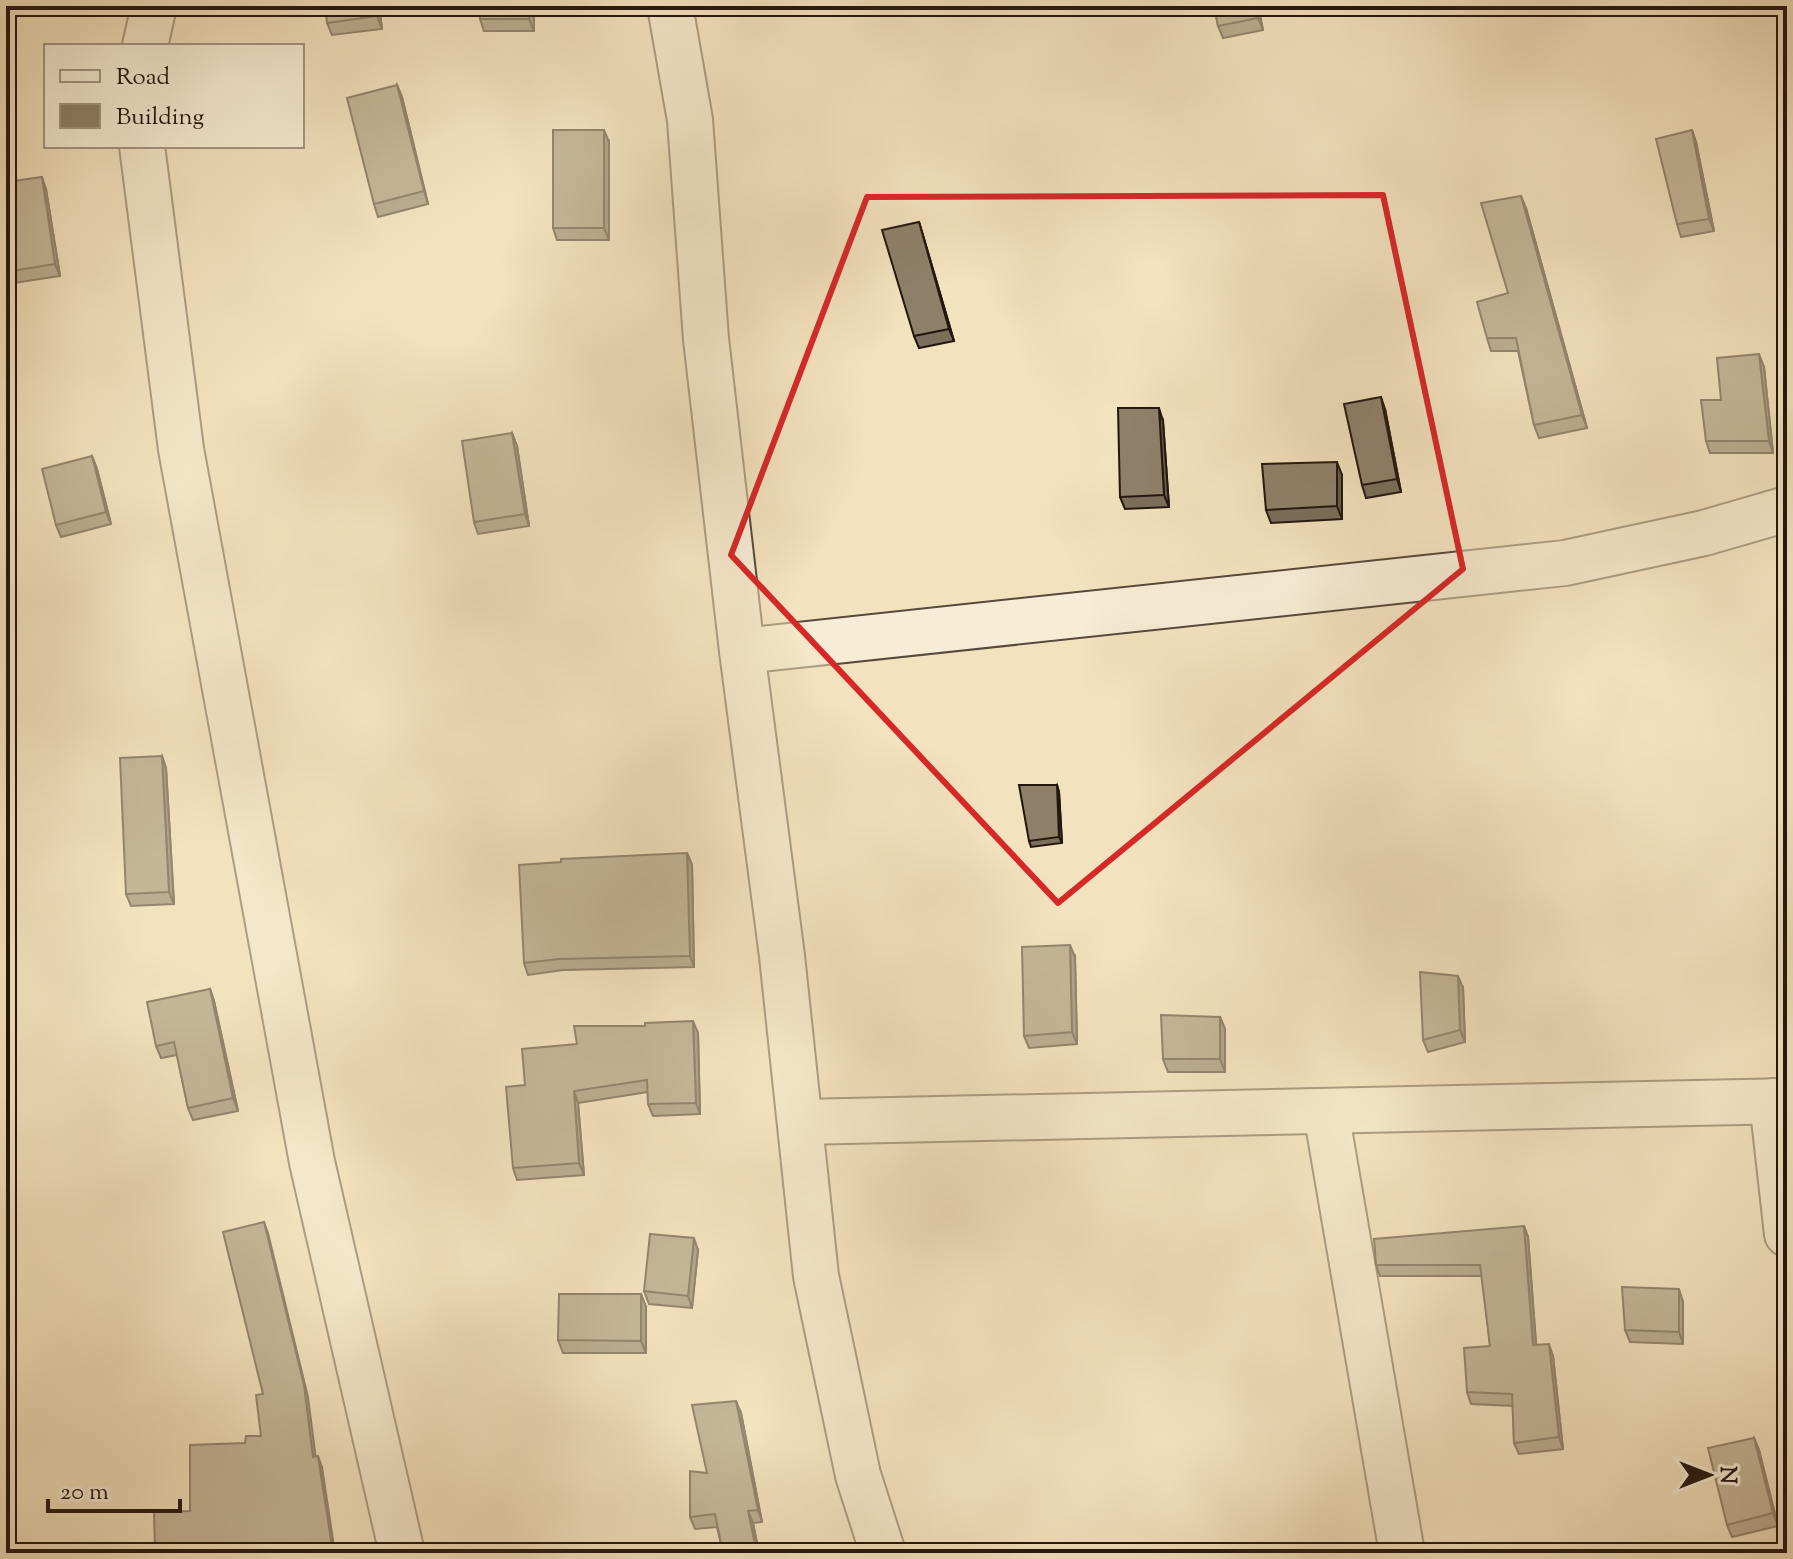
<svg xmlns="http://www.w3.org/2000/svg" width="1793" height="1559" font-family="'Sorts Mill Goudy',serif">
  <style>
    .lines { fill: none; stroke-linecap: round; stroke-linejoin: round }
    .minor-casing { stroke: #57493b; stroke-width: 48 }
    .minor { stroke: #f7ecd5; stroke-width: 44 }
    .wall { fill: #7b6e5b; stroke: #23160f; stroke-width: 2 }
    .shaded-wall { fill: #645a4a; stroke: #23160f; stroke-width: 2 }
    .building { fill: #8f806a; stroke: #23160f; stroke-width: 2 }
    .marked { fill: none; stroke: #d62828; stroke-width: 6; stroke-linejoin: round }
  </style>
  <rect width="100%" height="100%" fill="#f3e2be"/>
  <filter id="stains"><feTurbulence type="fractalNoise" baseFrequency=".0025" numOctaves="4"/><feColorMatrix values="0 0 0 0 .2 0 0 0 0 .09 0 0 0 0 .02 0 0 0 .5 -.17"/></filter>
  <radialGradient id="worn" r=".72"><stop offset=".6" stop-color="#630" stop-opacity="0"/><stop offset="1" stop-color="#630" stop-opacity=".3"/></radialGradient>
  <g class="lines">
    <defs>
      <g id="minor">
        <polyline points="670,6 690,120 706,339 742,651 782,956 816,1276 858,1475 883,1553"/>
        <polyline points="145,46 154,6"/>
        <polyline points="142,146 181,449 312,1162 402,1553"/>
        <polyline points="742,651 1565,563 1704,533 1787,509"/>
        <polyline points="1772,1101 1787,1234"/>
        <polyline points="1326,1112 1402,1553"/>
        <polyline points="800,1122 1787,1101"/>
      </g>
    </defs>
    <!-- minor casing -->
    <use href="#minor" class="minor-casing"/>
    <!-- minor -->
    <use href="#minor" class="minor"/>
  </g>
  <!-- wall -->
  <g class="wall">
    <polygon points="379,6 382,29 332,35 327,23"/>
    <polygon points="534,6 534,31 484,31 480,19"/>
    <polygon points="1214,6 1258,6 1263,30 1223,38 1218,26"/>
    <polygon points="397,85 402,97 428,204 378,217 374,204"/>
    <polygon points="1692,130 1696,142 1714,231 1681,237 1677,224"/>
    <polygon points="609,142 609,240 557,240 553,228"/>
    <polygon points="6,182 46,189 60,276 8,284 6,280"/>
    <polygon points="1526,208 1587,428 1539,438 1534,425 1518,351 1491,351 1487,338 1508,293"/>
    <polygon points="919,222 954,341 919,348 914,336"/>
    <polygon points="1764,367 1773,453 1710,453 1706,441 1721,400"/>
    <polygon points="1385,409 1401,492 1366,498 1362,485"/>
    <polygon points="1163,421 1169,507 1125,509 1120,497"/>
    <polygon points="512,433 517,446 529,526 478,534 474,522"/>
    <polygon points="92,456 97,469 111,524 61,537 56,525"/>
    <polygon points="1342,475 1342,519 1271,523 1266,510"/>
    <polygon points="162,756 166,768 174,904 131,906 126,894"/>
    <polygon points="1057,785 1059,792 1062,843 1031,847 1029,841"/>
    <polygon points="687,853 692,865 694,967 563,970 528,975 524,963"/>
    <polygon points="1075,957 1077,1044 1029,1048 1024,1036"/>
    <polygon points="1463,988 1465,1042 1428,1052 1423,1040"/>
    <polygon points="210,989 214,1001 238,1111 193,1120 188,1108 177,1055 161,1058 156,1046"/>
    <polygon points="1220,1017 1225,1029 1225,1072 1168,1072 1163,1059"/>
    <polygon points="698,1033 700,1114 653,1116 648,1104 648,1092 578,1103 584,1175 517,1180 513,1168 525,1085"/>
    <polygon points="6,1116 14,1165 6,1165"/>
    <polygon points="1524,1226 1528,1237 1536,1344 1553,1356 1563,1449 1519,1454 1514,1443 1513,1406 1471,1404 1467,1392 1490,1346 1482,1276 1380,1276 1376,1265"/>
    <polygon points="698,1250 692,1308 649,1304 644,1291"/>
    <polygon points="641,1294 646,1307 646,1353 563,1353 558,1340"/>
    <polygon points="1683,1302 1683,1344 1630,1342 1625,1330"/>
    <polygon points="741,1413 762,1522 753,1523 759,1553 723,1553 717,1527 695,1529 690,1517 707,1473"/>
    <polygon points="1754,1438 1759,1450 1778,1526 1732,1537 1727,1525"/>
  </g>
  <!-- shaded-wall -->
  <g class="shaded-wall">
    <polygon points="376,6 379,6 382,29 377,16"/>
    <polygon points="529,6 534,6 534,31 529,19"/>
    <polygon points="1256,6 1258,6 1263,30 1258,18"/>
    <polygon points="397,85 402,97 428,204 424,191"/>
    <polygon points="604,130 609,142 609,240 604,228"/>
    <polygon points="1692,130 1696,142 1714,231 1709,219"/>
    <polygon points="42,177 46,189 60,276 55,264"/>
    <polygon points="1521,196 1526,208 1587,428 1582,415"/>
    <polygon points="919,222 923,235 954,341 949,329"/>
    <polygon points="1759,354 1764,367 1773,453 1769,441"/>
    <polygon points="1381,397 1385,409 1401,492 1397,479"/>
    <polygon points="1159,408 1163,421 1169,507 1164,495"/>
    <polygon points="512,433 517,446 529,526 525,514"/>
    <polygon points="92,456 97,469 111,524 106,512"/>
    <polygon points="1337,462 1342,475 1342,519 1337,506"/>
    <polygon points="162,756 166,768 174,904 169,892"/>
    <polygon points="1057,785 1059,792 1062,843 1059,837"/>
    <polygon points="687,853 692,865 694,967 690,956"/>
    <polygon points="1070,945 1075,957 1077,1044 1072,1032"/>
    <polygon points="1458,976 1463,988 1465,1042 1460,1030"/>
    <polygon points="210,989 214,1001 238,1111 233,1098"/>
    <polygon points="1220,1017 1225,1029 1225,1072 1220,1059"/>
    <polygon points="693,1021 698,1033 700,1114 696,1103"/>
    <polygon points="574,1091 578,1103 584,1175 579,1163"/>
    <polygon points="6,1116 14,1165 8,1147 6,1138"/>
    <polygon points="264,1222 268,1233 308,1397 317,1468 313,1457"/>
    <polygon points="1524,1226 1528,1237 1537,1356 1533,1345"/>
    <polygon points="694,1238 698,1250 692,1308 688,1296"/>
    <polygon points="1679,1289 1683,1302 1683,1344 1679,1332"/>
    <polygon points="641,1294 646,1307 646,1353 641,1341"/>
    <polygon points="1549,1344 1553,1356 1563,1449 1559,1437"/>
    <polygon points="736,1401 741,1413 762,1522 758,1510"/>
    <polygon points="1754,1438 1759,1450 1778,1526 1773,1513"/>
    <polygon points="318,1456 322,1467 335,1553 333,1553"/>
    <polygon points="748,1511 753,1523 759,1553 757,1553"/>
  </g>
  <!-- building -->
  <g class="building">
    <polygon points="325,6 376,6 377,16 327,23"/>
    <rect x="480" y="6" width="49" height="13"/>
    <polygon points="1214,6 1256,6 1258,18 1218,26"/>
    <polygon points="397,85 424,191 374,204 347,98"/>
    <rect x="553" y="130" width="51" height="98"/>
    <polygon points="1692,130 1709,219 1677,224 1656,139"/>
    <polygon points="42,177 55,264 6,272 6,182"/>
    <polygon points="1521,196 1582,415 1534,425 1516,338 1487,338 1477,302 1508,293 1481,203"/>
    <polygon points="919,222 949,329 914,336 882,230"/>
    <polygon points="1759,354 1769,441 1706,441 1701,400 1721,400 1717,358"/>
    <polygon points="1381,397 1397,479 1362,485 1344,404"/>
    <polygon points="1118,408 1159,408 1164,495 1120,497"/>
    <polygon points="512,433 525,514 474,522 462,441"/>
    <polygon points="92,456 106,512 56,525 42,469"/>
    <polygon points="1337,462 1337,506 1266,510 1262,464"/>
    <polygon points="162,756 169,892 126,894 120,758"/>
    <polygon points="1019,785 1057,785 1059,837 1029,841"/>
    <polygon points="687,853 690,956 559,959 524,963 519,865 561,862 561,859"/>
    <polygon points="1070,945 1072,1032 1024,1036 1022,947"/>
    <polygon points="1420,972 1458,976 1460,1030 1423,1040"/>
    <polygon points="210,989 233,1098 188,1108 174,1042 156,1046 147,1002"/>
    <polygon points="1161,1015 1220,1017 1220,1059 1163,1059"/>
    <polygon points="693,1021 696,1103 648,1104 647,1080 574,1091 579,1163 513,1168 506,1087 525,1085 522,1049 577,1044 574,1026 645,1026 645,1023"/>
    <polygon points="264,1222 304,1385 313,1457 318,1456 333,1553 155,1553 154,1512 190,1511 190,1445 245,1443 246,1436 261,1436 256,1395 263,1394 223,1232"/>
    <polygon points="1524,1226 1533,1345 1549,1344 1559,1437 1514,1443 1512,1394 1467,1392 1464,1348 1490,1346 1480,1265 1376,1265 1374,1239"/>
    <polygon points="650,1234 694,1238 688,1296 644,1291"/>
    <polygon points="1622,1287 1679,1289 1679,1332 1625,1330"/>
    <polygon points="559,1294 641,1294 641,1341 558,1340"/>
    <polygon points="736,1401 758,1510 748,1511 757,1553 723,1553 715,1514 690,1517 690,1471 707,1473 692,1405"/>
    <polygon points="1754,1438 1773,1513 1727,1525 1708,1448"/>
    <polygon points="632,1548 632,1553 580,1553 580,1552"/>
  </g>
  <!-- marked area -->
  <path d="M0 0H1793V1559H0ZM1383,195L1463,569L1058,903L731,555L867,197Z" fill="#f3e2be" fill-opacity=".55" fill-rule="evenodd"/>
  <path class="marked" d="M1383,195L1463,569L1058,903L731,555L867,197Z"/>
  <!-- margin -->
  <rect width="1793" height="1559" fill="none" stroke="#f3e2be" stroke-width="32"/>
  <rect x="8" y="8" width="1777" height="1543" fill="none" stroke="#23160f" stroke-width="4"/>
  <rect x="16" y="16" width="1761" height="1527" fill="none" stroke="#23160f" stroke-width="2"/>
  <!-- legend -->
  <rect x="44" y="44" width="260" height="104" fill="#f7ecd5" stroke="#a29686" stroke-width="2"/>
  <rect x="60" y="70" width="40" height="12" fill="#f7ecd5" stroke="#a29686" stroke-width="2"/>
  <text x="116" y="84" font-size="24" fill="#23160f">Road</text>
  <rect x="60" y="104" width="40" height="24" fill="#8f806a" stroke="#a29686" stroke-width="2"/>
  <text x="116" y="124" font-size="24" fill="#23160f">Building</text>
  <!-- north arrow -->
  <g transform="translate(1709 1475) rotate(90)" stroke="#f7ecd5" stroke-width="6" paint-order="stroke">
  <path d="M0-6L14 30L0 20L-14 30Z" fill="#23160f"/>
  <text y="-12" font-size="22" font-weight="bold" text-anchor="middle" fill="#23160f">N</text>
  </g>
  <!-- scale -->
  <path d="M48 1499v12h132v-12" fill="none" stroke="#23160f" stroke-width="4"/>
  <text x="60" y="1499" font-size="24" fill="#23160f" stroke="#f7ecd5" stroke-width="6" paint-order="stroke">20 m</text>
  <rect width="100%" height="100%" filter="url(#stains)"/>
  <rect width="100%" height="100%" fill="url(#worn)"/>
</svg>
